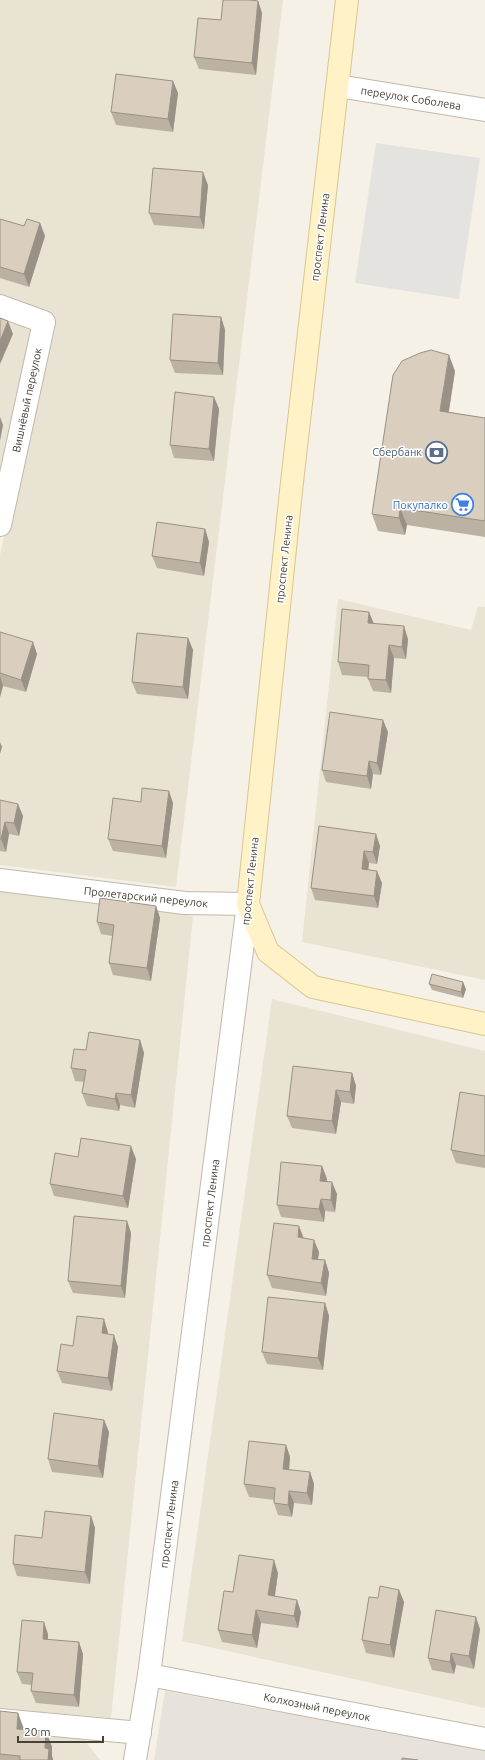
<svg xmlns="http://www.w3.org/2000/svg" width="485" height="1760" font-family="Ubuntu,sans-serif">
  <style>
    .residential { fill: #e9e3d4 }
    .industrial { fill: #e7e2db }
    .parking { fill: #e5e3df }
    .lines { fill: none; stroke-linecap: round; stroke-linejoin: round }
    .minor-casing { stroke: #c1b9a8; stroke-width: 24 }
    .secondary-casing { stroke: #d8c692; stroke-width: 24 }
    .minor { stroke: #fff; stroke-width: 22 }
    .secondary { stroke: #fff2c6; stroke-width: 22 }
    .wall { fill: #bbb2a3 }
    .shaded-wall { fill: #999185 }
    .building { fill: #dacfbe; stroke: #999185 }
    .labels { text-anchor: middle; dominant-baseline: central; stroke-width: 3; stroke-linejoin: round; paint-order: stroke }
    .street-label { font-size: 11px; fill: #484135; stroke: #fff }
    .service-label { font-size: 11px; fill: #4e5e75; stroke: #fff; text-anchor: end }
    .shop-label { font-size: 11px; fill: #366cbe; stroke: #fff; text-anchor: end }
  </style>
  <rect width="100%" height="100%" fill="#f5f1e7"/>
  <!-- residential -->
  <g class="residential">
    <polygon points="0,0 283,0 176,887 0,865 0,555 53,315 0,296"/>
    <polygon points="0,319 35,331 0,497"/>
    <polygon points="338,599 471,630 478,606 485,607 485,980 302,942"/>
    <polygon points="0,890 193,916 111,1718 0,1708"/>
    <polygon points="272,999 485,1051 485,1708 182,1641"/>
    <polygon points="0,1722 77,1730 100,1760 0,1760"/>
  </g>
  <!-- industrial -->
  <polygon class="industrial" points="165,1691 485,1750 485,1760 154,1760"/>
  <!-- parking -->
  <polygon class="parking" points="376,143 480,158 459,299 355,283"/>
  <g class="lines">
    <defs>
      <g id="minor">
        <polyline points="338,86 485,110"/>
        <polyline points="0,306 44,322 0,525"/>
        <polyline points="0,880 185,903 248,904 149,1675 135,1760"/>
        <polyline points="149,1675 485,1739"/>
        <polyline points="0,1720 140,1733"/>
      </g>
      <polyline id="secondary" points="347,0 291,491 248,904 268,952 313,987 485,1024"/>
    </defs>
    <!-- minor casing -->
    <use href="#minor" class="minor-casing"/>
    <!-- secondary casing -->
    <use href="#secondary" class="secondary-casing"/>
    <!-- minor -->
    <use href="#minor" class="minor"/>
    <!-- secondary -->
    <use href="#secondary" class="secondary"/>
  </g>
  <!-- wall -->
  <g class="wall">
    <polygon points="258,1 262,13 256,75 199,69 194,57 221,20"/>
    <polygon points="178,93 173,132 116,125 111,112"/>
    <polygon points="208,185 204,229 154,225 149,213"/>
    <polygon points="0,219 24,226 40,223 45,236 29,287 0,278"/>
    <polygon points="221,317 225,330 223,375 175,373 170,360"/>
    <polygon points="455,371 449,412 485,418 485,537 407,525 405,535 378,531 372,514"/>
    <polygon points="214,397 219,409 214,461 174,458 170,445"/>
    <polygon points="205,529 209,542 204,576 157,568 152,556"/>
    <polygon points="374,624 408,639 406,659 394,658 391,693 373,691 368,679 368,677 342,675 338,662"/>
    <polygon points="0,632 37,654 26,692 3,686 0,697"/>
    <polygon points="188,638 193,650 188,699 137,694 132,682"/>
    <polygon points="388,732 381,775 373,774 371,789 326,782 322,770"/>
    <polygon points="0,800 23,816 19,836 9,834 6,852 0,851"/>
    <polygon points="141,802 173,803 166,858 113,851 108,839"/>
    <polygon points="319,826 380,846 377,864 369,863 368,870 382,883 378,908 315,900 311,888"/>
    <polygon points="156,906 160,918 151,981 113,975 109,963 112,936 101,934 97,922"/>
    <polygon points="429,984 466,989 463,998 432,990"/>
    <polygon points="140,1040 144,1053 135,1108 120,1105 119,1111 87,1106 82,1093 84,1082 75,1081 71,1068 86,1050"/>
    <polygon points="352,1073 356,1086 354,1104 341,1102 336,1134 292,1128 287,1116"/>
    <polygon points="485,1096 485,1168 456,1163 451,1150"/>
    <polygon points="78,1157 136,1159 128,1208 54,1196 50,1184"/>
    <polygon points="322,1166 327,1179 326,1181 337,1194 335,1212 325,1211 324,1222 281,1217 277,1205"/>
    <polygon points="127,1221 131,1233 125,1298 73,1293 68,1281"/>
    <polygon points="304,1238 319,1252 318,1259 325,1260 329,1273 326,1296 272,1288 267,1275"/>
    <polygon points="325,1303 329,1316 323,1370 267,1364 262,1352"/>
    <polygon points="108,1332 108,1334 118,1347 112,1391 62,1383 57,1371 73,1346"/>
    <polygon points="104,1420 109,1432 103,1478 52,1472 48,1459"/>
    <polygon points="286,1445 290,1457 289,1470 310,1472 314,1484 312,1505 294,1503 292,1517 278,1515 274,1503 274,1500 249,1497 244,1484"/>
    <polygon points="91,1516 95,1528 90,1584 17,1576 13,1564 42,1538"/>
    <polygon points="278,1573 275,1596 301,1612 298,1628 261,1623 257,1648 222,1642 218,1630 233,1592"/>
    <polygon points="399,1590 404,1602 394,1658 366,1653 362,1640"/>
    <polygon points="480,1629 474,1669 456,1665 454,1674 432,1670 428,1658"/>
    <polygon points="48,1634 48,1639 83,1654 79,1707 36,1703 31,1691 32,1685 22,1684 17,1672"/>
    <polygon points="0,1711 24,1729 46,1731 52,1747 52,1756 53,1760 0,1760"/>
  </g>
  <!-- shaded-wall -->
  <g class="shaded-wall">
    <polygon points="258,1 262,13 256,75 252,63"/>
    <polygon points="173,81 178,93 173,132 168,119"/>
    <polygon points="203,172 208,185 204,229 200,217"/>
    <polygon points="40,223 45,236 29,287 24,274"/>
    <polygon points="221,317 225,330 223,375 218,363"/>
    <polygon points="8,321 13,334 0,364 0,341"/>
    <polygon points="449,355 455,371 446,428 440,411"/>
    <polygon points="214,397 219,409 214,461 209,449"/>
    <polygon points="0,417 3,425 0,441"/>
    <polygon points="400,508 407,525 405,535 399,518"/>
    <polygon points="205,529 209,542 204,576 200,563"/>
    <polygon points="369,612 374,624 368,623"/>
    <polygon points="404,626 408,639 406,659 402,647"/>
    <polygon points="188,638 193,650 188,699 183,687"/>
    <polygon points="33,642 37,654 26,692 21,680"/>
    <polygon points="389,645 394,658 391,693 386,680"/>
    <polygon points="0,676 3,686 0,697"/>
    <polygon points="383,720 388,732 381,775 377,763"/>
    <polygon points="0,742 2,747 0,754"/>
    <polygon points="369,761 373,774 371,789 367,776"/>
    <polygon points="169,791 173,803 166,858 162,846"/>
    <polygon points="18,804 23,816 19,836 14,823"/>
    <polygon points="5,822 9,834 6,852 1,839"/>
    <polygon points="376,834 380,846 377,864 373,852"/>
    <polygon points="364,851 369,863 367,881 362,869"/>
    <polygon points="377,871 382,883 378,908 374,896"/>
    <polygon points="156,906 160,918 151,981 147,968"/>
    <polygon points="463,982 466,989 463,998 461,992"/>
    <polygon points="140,1040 144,1053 135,1108 131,1095"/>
    <polygon points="352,1073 356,1086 354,1104 350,1092"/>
    <polygon points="336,1090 341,1102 336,1134 332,1121"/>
    <polygon points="116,1093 120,1105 119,1111 115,1099"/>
    <polygon points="131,1146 136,1159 128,1208 123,1196"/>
    <polygon points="322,1166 327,1179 325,1193 320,1181"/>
    <polygon points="332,1182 337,1194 335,1212 331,1200"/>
    <polygon points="321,1199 325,1211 324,1222 319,1209"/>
    <polygon points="127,1221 131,1233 125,1298 121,1286"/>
    <polygon points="299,1226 304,1239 298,1237"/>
    <polygon points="314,1240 319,1252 316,1271 312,1259"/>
    <polygon points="325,1260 329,1273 326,1296 321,1283"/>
    <polygon points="325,1303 329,1316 323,1370 318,1358"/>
    <polygon points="104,1319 108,1332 106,1346 102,1333"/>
    <polygon points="114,1335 118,1347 112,1391 108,1378"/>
    <polygon points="104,1420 109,1432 103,1478 98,1466"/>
    <polygon points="286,1445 290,1457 288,1481 283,1469"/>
    <polygon points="310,1472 314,1484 312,1505 307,1493"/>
    <polygon points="289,1491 294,1503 292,1517 288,1505"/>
    <polygon points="91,1516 95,1528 90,1584 85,1572"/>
    <polygon points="274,1560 278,1573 273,1608 268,1595"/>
    <polygon points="399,1590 404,1602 394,1658 390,1645"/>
    <polygon points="297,1600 301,1612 298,1628 294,1616"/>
    <polygon points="256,1610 261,1623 257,1648 252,1635"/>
    <polygon points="476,1617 480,1629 474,1669 469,1656"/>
    <polygon points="44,1622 48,1634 47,1651 43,1639"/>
    <polygon points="79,1642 83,1654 79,1707 74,1695"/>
    <polygon points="451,1653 456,1665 454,1674 450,1662"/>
    <polygon points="18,1713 24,1729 17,1729"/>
    <polygon points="46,1731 52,1747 52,1756 53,1760 48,1760 45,1748"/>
  </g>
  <!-- building -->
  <g class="building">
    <polygon points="223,0 250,0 258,1 252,63 194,57 198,18 221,20"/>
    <polygon points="116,74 173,81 168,119 111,112"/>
    <polygon points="153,168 203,172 200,217 149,213"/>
    <polygon points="0,219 24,226 27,219 40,223 24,274 0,267"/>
    <polygon points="173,314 221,317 218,363 170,360"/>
    <polygon points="0,318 8,321 0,341"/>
    <polygon points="431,350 449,355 440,411 485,418 485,521 400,508 399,518 372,514 393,375 402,361 420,353"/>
    <polygon points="175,392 214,397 209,449 170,445"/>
    <polygon points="157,522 205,529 200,563 152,556"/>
    <polygon points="342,609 369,612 368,623 404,626 402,647 389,645 386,680 368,679 369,665 338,662"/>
    <polygon points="0,632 33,642 21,680 0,673"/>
    <polygon points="137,633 188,638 183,687 132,682"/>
    <polygon points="330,712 383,720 377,763 369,761 367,776 322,770"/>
    <polygon points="142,788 169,791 162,846 108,839 113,798 141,802"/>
    <polygon points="0,800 18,804 14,823 5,822 1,839 0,839"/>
    <polygon points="319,826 376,834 373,852 364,851 362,869 377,871 374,896 311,888"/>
    <polygon points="100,898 156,906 147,968 109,963 114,925 97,922"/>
    <polygon points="432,974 463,982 461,992 429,984"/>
    <polygon points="89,1032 140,1040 131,1095 116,1093 115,1099 82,1093 86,1070 71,1068 74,1049 86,1050"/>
    <polygon points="293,1066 352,1073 350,1092 336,1090 332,1121 287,1116"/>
    <polygon points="460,1092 485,1096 485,1156 451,1150"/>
    <polygon points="81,1138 131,1146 123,1196 50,1184 55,1153 78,1157"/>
    <polygon points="281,1162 322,1166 320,1181 332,1182 331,1200 321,1199 319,1209 277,1205"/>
    <polygon points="74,1216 127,1221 121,1286 68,1281"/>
    <polygon points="274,1223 299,1226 298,1237 314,1240 312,1259 325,1260 321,1283 267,1275"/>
    <polygon points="268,1297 325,1303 318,1358 262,1352"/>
    <polygon points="77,1316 104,1319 102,1333 114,1335 108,1378 57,1371 61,1344 73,1346"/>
    <polygon points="54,1413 104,1420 98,1466 48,1459"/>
    <polygon points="249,1441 286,1445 283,1469 310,1472 307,1493 289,1491 288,1505 274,1503 275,1488 244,1484"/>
    <polygon points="45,1511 91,1516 85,1572 13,1564 15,1535 42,1538"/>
    <polygon points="239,1555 274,1560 268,1595 297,1600 294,1616 256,1610 252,1635 218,1630 224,1591 233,1592"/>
    <polygon points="380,1586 399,1590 390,1645 362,1640 369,1597 378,1598"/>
    <polygon points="436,1610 476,1617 469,1656 451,1653 450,1662 428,1658"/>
    <polygon points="22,1620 44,1622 43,1639 79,1642 74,1695 31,1691 33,1673 17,1672"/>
    <polygon points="0,1711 18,1713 17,1729 46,1731 45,1748 49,1749 48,1760 20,1760 20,1756 0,1754"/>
    <polygon points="402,1758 418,1760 402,1760"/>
  </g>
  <!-- icons -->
  <defs>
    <symbol id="bank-ring" viewBox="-11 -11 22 22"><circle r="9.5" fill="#fff" stroke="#5c6f8a" stroke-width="1.5"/><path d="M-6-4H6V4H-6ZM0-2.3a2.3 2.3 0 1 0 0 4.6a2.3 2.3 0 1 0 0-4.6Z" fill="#5c6f8a"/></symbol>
    <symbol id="supermarket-ring" viewBox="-11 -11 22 22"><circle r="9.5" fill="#fff" stroke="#3f7fe0" stroke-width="1.5"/><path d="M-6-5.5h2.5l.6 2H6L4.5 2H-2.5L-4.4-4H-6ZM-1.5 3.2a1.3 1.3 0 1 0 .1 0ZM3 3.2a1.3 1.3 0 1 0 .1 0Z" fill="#3f7fe0"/></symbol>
  </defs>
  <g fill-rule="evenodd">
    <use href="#bank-ring" x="424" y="440" width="25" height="25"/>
    <use href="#supermarket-ring" x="450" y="492" width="25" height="25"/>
  </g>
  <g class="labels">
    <!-- street labels -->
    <g class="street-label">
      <text transform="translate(411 98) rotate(9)">переулок Соболева</text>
      <text transform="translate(320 237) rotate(-83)">проспект Ленина</text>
      <text transform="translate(27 400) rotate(-78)">Вишнёвый переулок</text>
      <text transform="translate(284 559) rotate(-84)">проспект Ленина</text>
      <text transform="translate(250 881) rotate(-84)">проспект Ленина</text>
      <text transform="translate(146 897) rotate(6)">Пролетарский переулок</text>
      <text transform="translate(210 1203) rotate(-83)">проспект Ленина</text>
      <text transform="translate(169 1524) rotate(-83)">проспект Ленина</text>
      <text transform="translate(317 1707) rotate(11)">Колхозный переулок</text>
    </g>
    <!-- service labels -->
    <g class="service-label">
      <text x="422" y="452">Сбербанк</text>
    </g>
    <!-- shop labels -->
    <g class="shop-label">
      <text x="448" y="505">Покупалко</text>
    </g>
  </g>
  <!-- scale -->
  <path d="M18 1736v6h85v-6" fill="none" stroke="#484135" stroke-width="2"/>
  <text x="24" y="1736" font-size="12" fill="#484135" stroke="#ffffff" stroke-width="3" paint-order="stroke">20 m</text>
</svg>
